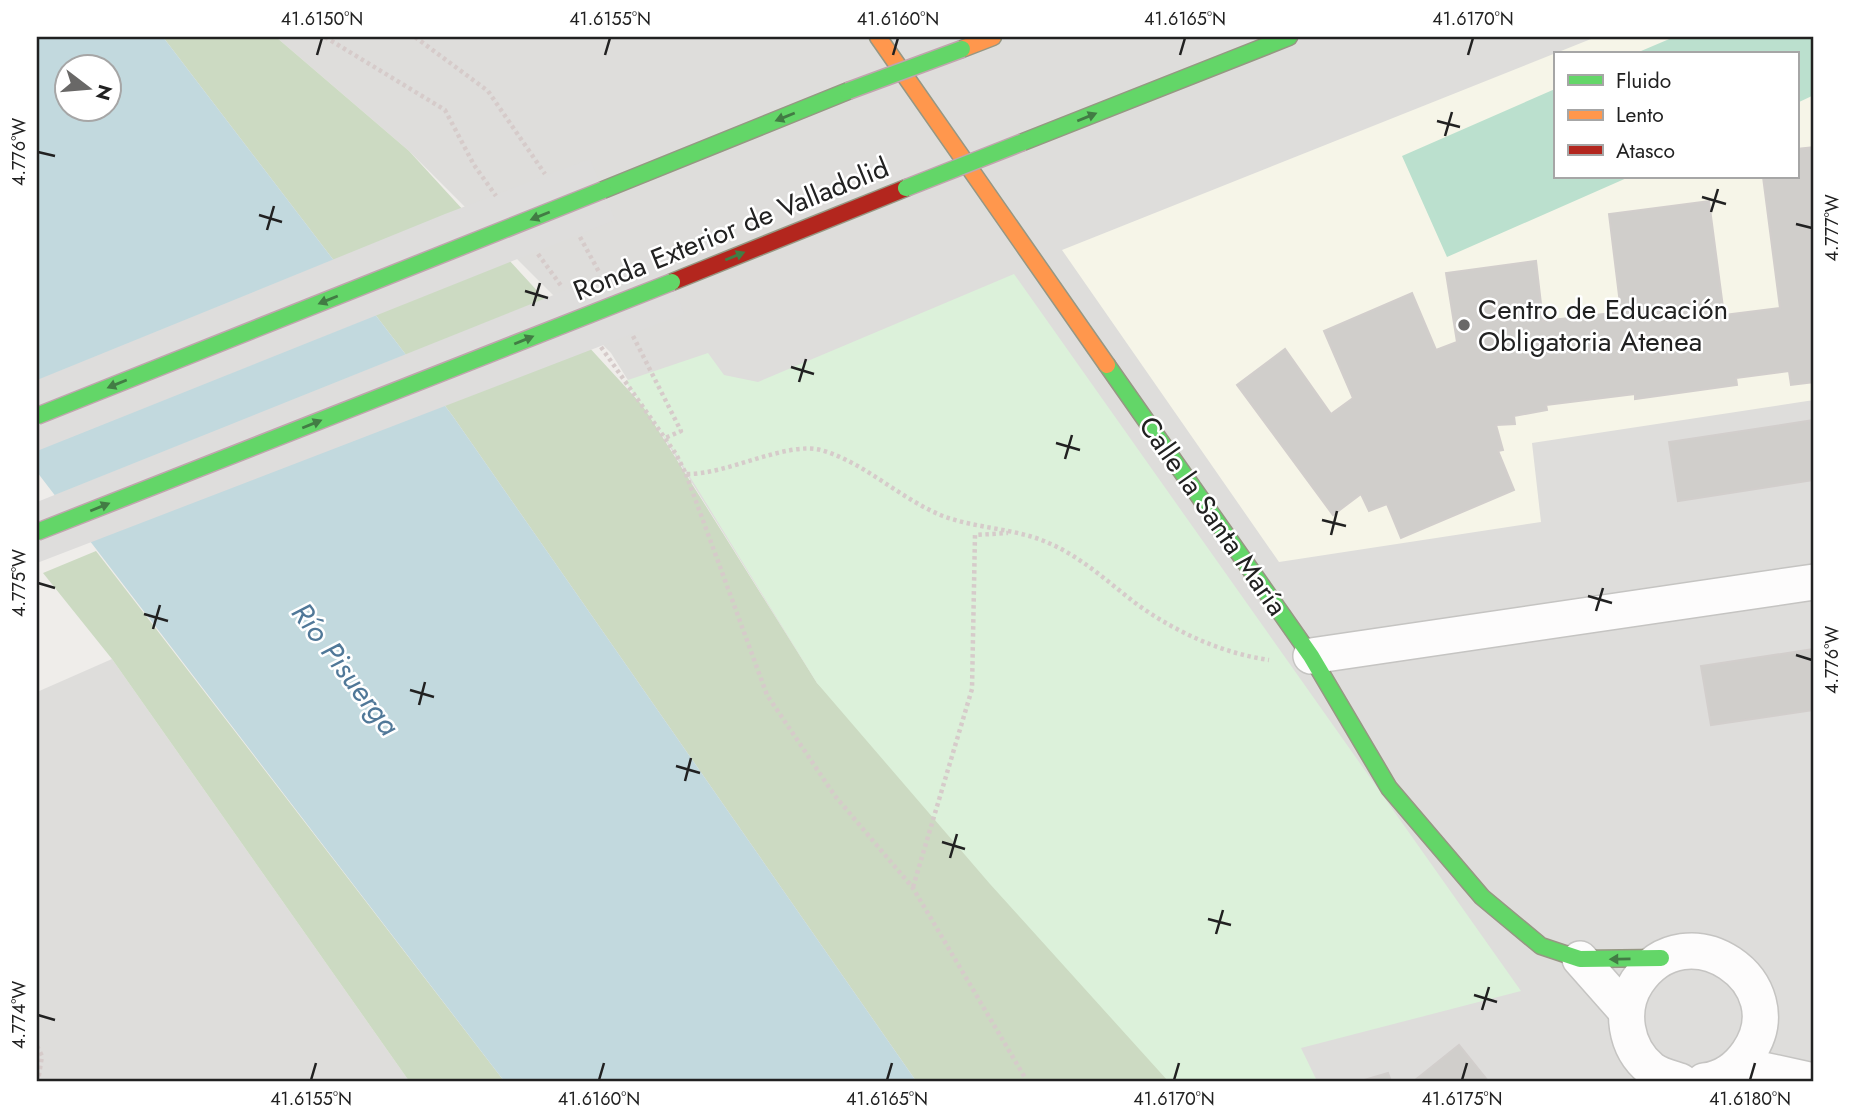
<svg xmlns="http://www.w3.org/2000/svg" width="1851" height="1118" font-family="Jost,sans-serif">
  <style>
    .residential { fill: #dedddb; fill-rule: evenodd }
    .education { fill: #f6f5e8; fill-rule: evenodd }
    .forest { fill: #ccdac2 }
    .park { fill: #dcf1da }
    .pitch { fill: #bbe0ce }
    .water { fill: #c2d9de; fill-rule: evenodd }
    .pier { fill: #dedddc }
    .building { fill: #d0cecb; stroke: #d2cecc; stroke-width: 2 }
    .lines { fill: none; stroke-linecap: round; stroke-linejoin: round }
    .street-casing { stroke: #c5c4c2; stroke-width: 38 }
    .fast-casing { stroke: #969783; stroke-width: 19 }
    .slow-casing { stroke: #969783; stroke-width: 19 }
    .jam-casing { stroke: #969783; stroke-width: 19 }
    .path { stroke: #d6cbca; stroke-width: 4.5; stroke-dasharray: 3.5 3.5; stroke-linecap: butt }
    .street { stroke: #fdfcfc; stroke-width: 35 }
    .fast { stroke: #63d668; stroke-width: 16 }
    .slow { stroke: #ff974d; stroke-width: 16 }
    .jam { stroke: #b3261e; stroke-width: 16 }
    .fast-bridge-casing { stroke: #c1a4ae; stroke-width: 19; stroke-linecap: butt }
    .fast-bridge { stroke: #63d668; stroke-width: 16 }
    .oneway { fill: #427c44 }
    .ticks { fill: none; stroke: #212121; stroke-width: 2.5 }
    .poi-dot { fill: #696867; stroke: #fff; stroke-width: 2.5 }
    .labels { text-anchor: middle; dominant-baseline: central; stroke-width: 5; stroke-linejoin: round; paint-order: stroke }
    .street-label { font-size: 28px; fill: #212121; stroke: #fff }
    .poi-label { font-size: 28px; fill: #212121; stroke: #fff; text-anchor: start }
    .water-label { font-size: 30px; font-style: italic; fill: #507898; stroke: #fff }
    .neatline { fill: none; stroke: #212121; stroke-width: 2.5 }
    .ticks-label { font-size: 18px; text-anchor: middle; fill: #212121 }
  </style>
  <rect width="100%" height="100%" fill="#efedea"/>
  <!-- residential -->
  <g class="residential">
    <path d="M276,37H1814V1081H1222L817,683L611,353L409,151ZM1555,54H1797V177H1555Z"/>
    <polygon points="112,659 409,1081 37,1081 37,692"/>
  </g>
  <!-- education -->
  <path class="education" d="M1596,37H1814V400L1532,443L1541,522L1279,562L1062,250ZM1555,54H1797V177H1555Z"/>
  <!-- forest -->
  <g class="forest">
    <polygon points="163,37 276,37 409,151 643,406 817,683 1222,1081 916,1081 452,415"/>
    <polygon points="96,551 504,1081 409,1081 112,659 43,573"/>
  </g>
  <!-- park -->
  <polygon class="park" points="1014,274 1521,991 1301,1048 1317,1081 1168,1081 990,884 817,683 676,454 625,381 708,353 724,375 758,382"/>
  <!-- pitch -->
  <g class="pitch">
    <polygon points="1674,37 1814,37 1814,95 1797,103 1797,54 1634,54"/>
    <polygon points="1555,89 1555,177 1629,177 1447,257 1402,156"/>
  </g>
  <!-- water -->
  <path class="water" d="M37,37H163L452,415L916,1081H504L37,472ZM66,66H108V108H66Z"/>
  <!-- pier -->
  <g class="pier">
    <polygon points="590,159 615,220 37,451 37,380 445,214"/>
    <polygon points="661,252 684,314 37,563 37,502"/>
  </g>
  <!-- building -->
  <g class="building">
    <polygon points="1814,147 1814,382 1791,385 1789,371 1736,378 1737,385 1635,399 1635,394 1546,405 1547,410 1514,416 1515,424 1496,425 1503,450 1498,451 1514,490 1401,538 1387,504 1369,511 1361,494 1333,515 1237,385 1285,349 1331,414 1353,398 1324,331 1412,293 1436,350 1457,342 1446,273 1536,261 1543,321 1621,312 1609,214 1709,201 1724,315 1780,308 1763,177 1797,177 1797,149"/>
    <polygon points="1814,420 1814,480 1678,501 1669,442"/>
    <polygon points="1814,649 1814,710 1711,725 1701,666"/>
    <polygon points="1459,1045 1488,1081 1414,1081"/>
    <polygon points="1388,1073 1391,1081 1361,1081"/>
  </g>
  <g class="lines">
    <defs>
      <g id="street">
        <polyline points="1311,656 1814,582"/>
        <polyline points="1580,959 1626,1011"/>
        <polyline points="1740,1065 1814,1081"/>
        <path d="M1680,1081C1671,1078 1658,1075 1651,1069C1625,1048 1619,1009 1637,982C1687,907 1797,983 1748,1053C1737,1069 1723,1079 1704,1081"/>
      </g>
      <g id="fast">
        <polyline points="1023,142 1289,37"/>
        <polyline points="603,190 848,91"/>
        <polyline points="1107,365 1311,656 1389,788 1482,897 1541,946 1580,959 1661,958"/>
      </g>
      <g id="slow">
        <polyline points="878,37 1107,365"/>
        <polyline points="962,49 993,37"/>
      </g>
      <polyline id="jam" points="672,282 906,188"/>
    </defs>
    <!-- street casing -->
    <use href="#street" class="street-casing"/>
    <!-- fast casing -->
    <use href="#fast" class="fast-casing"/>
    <!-- slow casing -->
    <use href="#slow" class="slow-casing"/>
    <!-- jam casing -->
    <use href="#jam" class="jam-casing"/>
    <!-- path -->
    <g class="path">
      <polyline points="325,37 445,110 474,165 496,196"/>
      <polyline points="415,37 488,91 545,174"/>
      <polyline points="580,237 599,272"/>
      <polyline points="538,254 562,287"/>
      <polyline points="633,336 681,431 665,438"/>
      <path d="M601,347L676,454L686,474C727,475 786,441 821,450C866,463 900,499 943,516C977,529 1017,528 1051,544C1082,558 1107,581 1134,602C1173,631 1221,653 1269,660"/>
      <polyline points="686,474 767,695 835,796 913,888 1027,1081"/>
      <polyline points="913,887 972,689 975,535 1008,533"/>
      <polyline points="37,1046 42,1056 38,1081"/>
    </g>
    <!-- street -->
    <use href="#street" class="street"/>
    <!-- fast -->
    <use href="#fast" class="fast"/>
    <!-- slow -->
    <use href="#slow" class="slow"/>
    <!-- jam -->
    <use href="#jam" class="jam"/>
    <defs>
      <g id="fast-bridge">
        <polyline points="848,91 962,49"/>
        <polyline points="906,188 1023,142"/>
        <polyline points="37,416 603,190"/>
        <polyline points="37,532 672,282"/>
      </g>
    </defs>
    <!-- fast-bridge casing -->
    <use href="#fast-bridge" class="fast-bridge-casing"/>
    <!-- fast-bridge -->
    <use href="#fast-bridge" class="fast-bridge"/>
  </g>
  <!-- one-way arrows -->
  <defs><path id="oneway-solid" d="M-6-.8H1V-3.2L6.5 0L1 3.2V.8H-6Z" transform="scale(1.75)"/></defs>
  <g class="oneway">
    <use href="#oneway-solid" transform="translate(785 117) rotate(158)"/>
    <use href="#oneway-solid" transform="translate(1087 117) rotate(-22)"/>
    <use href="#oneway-solid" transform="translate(540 216) rotate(158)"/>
    <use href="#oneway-solid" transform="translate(735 256) rotate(-22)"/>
    <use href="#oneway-solid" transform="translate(328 300) rotate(158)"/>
    <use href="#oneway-solid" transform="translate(524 340) rotate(-22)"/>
    <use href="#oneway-solid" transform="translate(117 384) rotate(158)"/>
    <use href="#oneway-solid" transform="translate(312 424) rotate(-22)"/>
    <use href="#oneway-solid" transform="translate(100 507) rotate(-22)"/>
    <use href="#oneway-solid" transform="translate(1620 959) rotate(179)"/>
  </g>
  <!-- ticks -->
  <path class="ticks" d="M317,55L322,38M605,55L610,38M893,55L898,38M1180,55L1185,38M1468,55L1473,38M1437,121L1460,127M1445,136L1452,112M38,152L55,156M1702,197L1726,204M1711,212L1718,189M259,215L282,222M1796,224L1812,228M267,230L274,206M525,291L548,298M533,306L540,283M791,367L814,374M799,382L806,359M1056,443L1080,450M1065,459L1072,435M1322,520L1346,526M1331,535L1337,511M38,583L55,588M1588,596L1612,603M1596,611L1603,588M144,614L168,621M153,629L160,605M1796,655L1812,660M410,690L434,697M419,705L425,682M676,766L700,773M685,781L691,758M942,842L965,849M950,858L957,834M1208,919L1231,925M1216,934L1223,910M1474,995L1497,1002M1482,1010L1489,987M38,1015L55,1020M311,1080L316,1063M599,1080L604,1063M887,1080L892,1063M1174,1080L1179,1063M1462,1080L1467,1063M1750,1080L1755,1063"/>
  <!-- markers -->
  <circle class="poi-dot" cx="1464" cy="325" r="7"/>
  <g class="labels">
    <!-- street labels -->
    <g class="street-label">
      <text transform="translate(731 229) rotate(-22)">Ronda Exterior de Valladolid</text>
      <text transform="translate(1213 516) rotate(55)">Calle la Santa María</text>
    </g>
    <!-- poi labels -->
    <g class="poi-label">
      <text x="1478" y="309">Centro de Educación<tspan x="1478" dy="32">Obligatoria Atenea</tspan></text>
    </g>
    <!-- water labels -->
    <g class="water-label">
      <text transform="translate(346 669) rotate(53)">Río Pisuerga</text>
    </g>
  </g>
  <!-- border -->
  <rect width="1851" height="1118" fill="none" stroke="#ffffff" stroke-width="77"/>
  <!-- legend -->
  <rect x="1554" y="52" width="245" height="126" fill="#ffffff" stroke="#a6a6a6" stroke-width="2"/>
  <rect x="1568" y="75" width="35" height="10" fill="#63d668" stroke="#a6a6a6" stroke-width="2"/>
  <text x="1616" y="88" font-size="21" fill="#212121">Fluido</text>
  <rect x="1568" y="110" width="35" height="10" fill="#ff974d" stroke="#a6a6a6" stroke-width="2"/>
  <text x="1616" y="122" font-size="21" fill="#212121">Lento</text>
  <rect x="1568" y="145" width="35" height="10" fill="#b3261e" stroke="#a6a6a6" stroke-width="2"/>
  <text x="1616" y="158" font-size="21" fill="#212121">Atasco</text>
  <!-- north arrow -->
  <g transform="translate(88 88) rotate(106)"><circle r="33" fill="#ffffff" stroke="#a6a6a6" stroke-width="2"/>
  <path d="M0-5L12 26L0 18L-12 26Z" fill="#696867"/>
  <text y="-10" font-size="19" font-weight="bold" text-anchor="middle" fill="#212121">N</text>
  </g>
  <rect x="38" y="38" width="1774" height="1042" class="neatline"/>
  <g class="ticks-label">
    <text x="322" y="25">41.6150°N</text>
    <text x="610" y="25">41.6155°N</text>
    <text x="898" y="25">41.6160°N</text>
    <text x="1185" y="25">41.6165°N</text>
    <text x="1473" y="25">41.6170°N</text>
    <text transform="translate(19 152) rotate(-90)" y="6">4.776°W</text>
    <text transform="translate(1832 228) rotate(-90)" y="6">4.777°W</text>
    <text transform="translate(19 583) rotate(-90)" y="6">4.775°W</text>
    <text transform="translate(1832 660) rotate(-90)" y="6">4.776°W</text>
    <text transform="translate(19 1015) rotate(-90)" y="6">4.774°W</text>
    <text x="311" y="1105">41.6155°N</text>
    <text x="599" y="1105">41.6160°N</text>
    <text x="887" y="1105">41.6165°N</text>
    <text x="1174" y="1105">41.6170°N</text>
    <text x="1462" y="1105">41.6175°N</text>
    <text x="1750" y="1105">41.6180°N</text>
  </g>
</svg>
